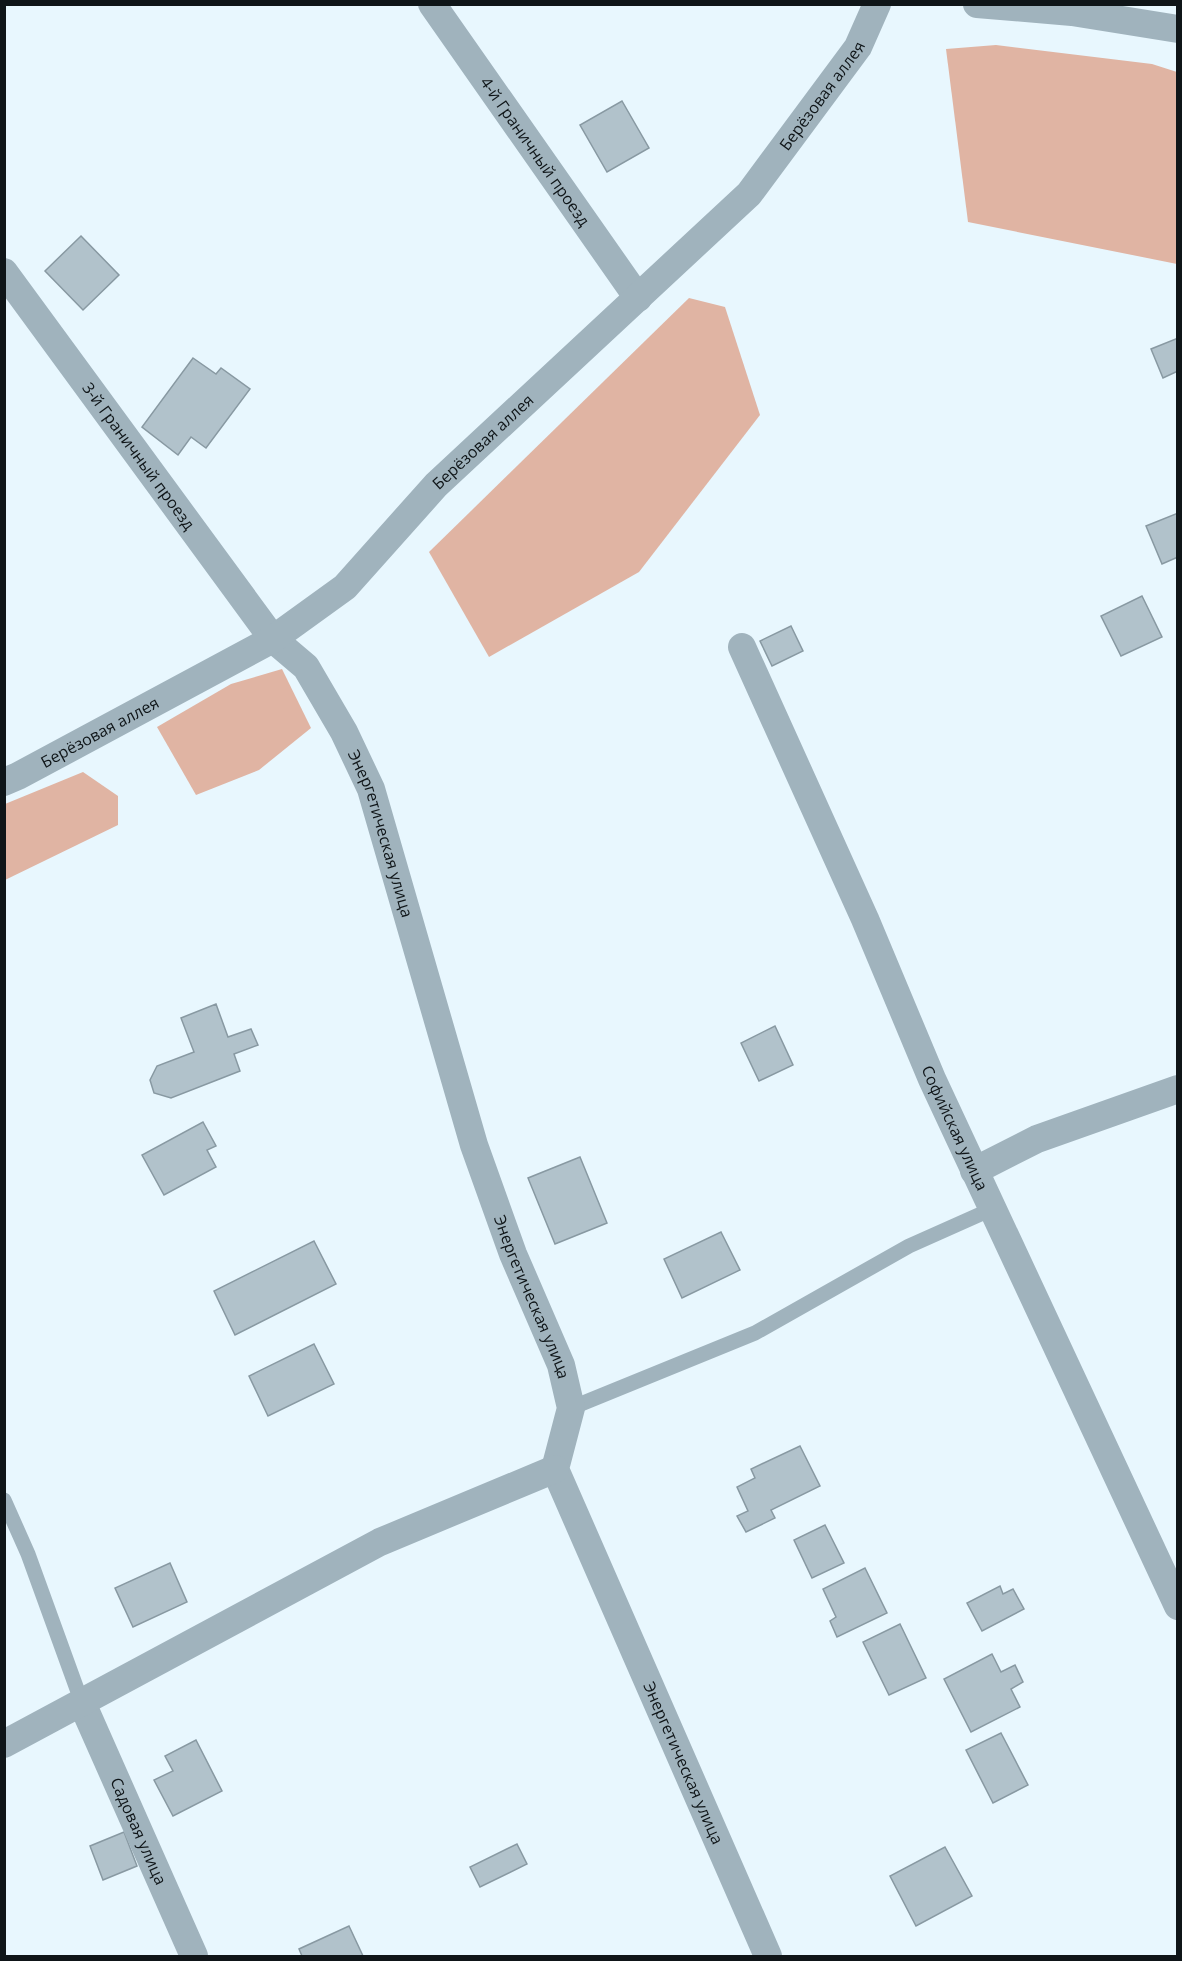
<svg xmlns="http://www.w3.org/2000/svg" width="1182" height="1961" font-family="'Open Sans',sans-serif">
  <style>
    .forest { fill: #e0b4a3 }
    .building { fill: #b1c2cb; stroke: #8899a2; stroke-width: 1.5 }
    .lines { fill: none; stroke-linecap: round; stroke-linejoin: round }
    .service { stroke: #a0b3bd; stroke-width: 15 }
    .minor { stroke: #a0b3bd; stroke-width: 28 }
    .labels { text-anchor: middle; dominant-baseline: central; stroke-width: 4.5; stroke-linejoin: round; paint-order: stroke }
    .street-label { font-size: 16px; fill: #0f1518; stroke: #e8f7fe }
  </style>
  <rect width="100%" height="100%" fill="#e8f7fe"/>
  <!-- forest -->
  <g class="forest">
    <polygon points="996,45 1152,64 1177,72 1177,264 968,222 946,49"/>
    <polygon points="689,298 725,307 760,415 639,572 489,657 429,552"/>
    <polygon points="282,669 311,728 259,770 196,795 157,727 231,684"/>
    <polygon points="83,772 118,796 118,825 5,880 5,804"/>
  </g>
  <!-- building -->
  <g class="building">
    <polygon points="622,101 649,148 607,172 580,125"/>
    <polygon points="81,236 119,275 83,310 45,271"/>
    <polygon points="1178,338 1178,371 1163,378 1151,349"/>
    <polygon points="193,358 216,374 221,368 250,389 206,448 191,437 178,455 142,427"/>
    <polygon points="1178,513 1178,557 1162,564 1146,526"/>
    <polygon points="1142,596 1162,637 1121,656 1101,616"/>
    <polygon points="791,626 803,651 772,666 760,641"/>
    <polygon points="216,1004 228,1037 251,1029 258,1045 234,1054 240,1071 171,1098 154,1093 150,1080 157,1066 194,1052 181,1018"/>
    <polygon points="775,1026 793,1065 759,1081 741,1043"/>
    <polygon points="203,1122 216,1146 207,1150 216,1167 164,1195 142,1155"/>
    <polygon points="580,1157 607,1223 555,1244 528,1178"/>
    <polygon points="721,1232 740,1270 682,1298 664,1259"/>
    <polygon points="314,1241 336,1284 235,1335 214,1291"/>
    <polygon points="314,1344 334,1384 268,1416 249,1376"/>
    <polygon points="800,1446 820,1486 771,1510 775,1518 746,1532 737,1516 748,1511 737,1487 755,1478 751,1469"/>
    <polygon points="825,1525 844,1563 812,1578 794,1540"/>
    <polygon points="170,1563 187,1602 133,1627 115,1588"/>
    <polygon points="865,1568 887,1613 837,1637 830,1621 836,1617 823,1589"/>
    <polygon points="1000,1586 1003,1594 1013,1589 1024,1609 982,1631 967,1603"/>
    <polygon points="900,1624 926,1678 889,1695 863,1642"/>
    <polygon points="992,1654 1001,1672 1015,1665 1023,1682 1011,1689 1020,1707 971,1732 944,1679"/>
    <polygon points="1001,1733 1028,1785 993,1803 966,1750"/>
    <polygon points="196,1740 222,1791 173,1816 154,1780 173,1771 165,1756"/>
    <polygon points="124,1832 137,1866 103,1880 90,1846"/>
    <polygon points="517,1844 527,1864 480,1887 470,1867"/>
    <polygon points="945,1847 972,1896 916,1926 890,1876"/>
    <polygon points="349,1926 363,1956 302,1956 299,1949"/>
  </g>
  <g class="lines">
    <!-- service -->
    <g class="service">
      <polyline points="571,1408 755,1333 909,1246 992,1209"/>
      <polyline points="4,1500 28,1554 82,1703"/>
    </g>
    <!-- minor -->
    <g class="minor">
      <path id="s1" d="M432,4L638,298"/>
      <polyline points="977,4 1072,12 1178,29"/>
      <path id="s2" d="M4,272L273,639L306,667L344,732L371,789L474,1145L513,1254L561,1365L571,1408L555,1469L768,1956"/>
      <path id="s3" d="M742,647L865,919L932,1079L1178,1606"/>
      <path id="s4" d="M4,782L18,776L273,639L345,587L436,485L749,194L858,47L877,4"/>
      <polyline points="974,1171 1037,1139 1178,1089"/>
      <path id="s5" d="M82,1703L194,1956"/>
      <polyline points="4,1744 380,1542 555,1469"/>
    </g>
  </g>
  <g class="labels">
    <!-- street labels -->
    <g class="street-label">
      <text stroke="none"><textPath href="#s4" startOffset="1080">Берёзовая аллея</textPath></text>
      <text stroke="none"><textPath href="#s1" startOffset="180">4-й Граничный проезд</textPath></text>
      <text stroke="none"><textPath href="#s4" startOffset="594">Берёзовая аллея</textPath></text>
      <text stroke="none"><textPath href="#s2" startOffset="228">3-й Граничный проезд</textPath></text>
      <text stroke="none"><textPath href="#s4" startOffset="108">Берёзовая аллея</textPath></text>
      <text stroke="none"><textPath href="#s2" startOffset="682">Энергетическая улица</textPath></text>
      <text stroke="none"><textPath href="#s3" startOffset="526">Софийская улица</textPath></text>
      <text stroke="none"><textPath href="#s2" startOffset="1170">Энергетическая улица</textPath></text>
      <text stroke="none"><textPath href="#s2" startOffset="1672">Энергетическая улица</textPath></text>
      <text stroke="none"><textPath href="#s5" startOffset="140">Садовая улица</textPath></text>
    </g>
  </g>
  <!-- border -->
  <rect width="1182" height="1961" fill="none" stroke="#0f1518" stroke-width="12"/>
</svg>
